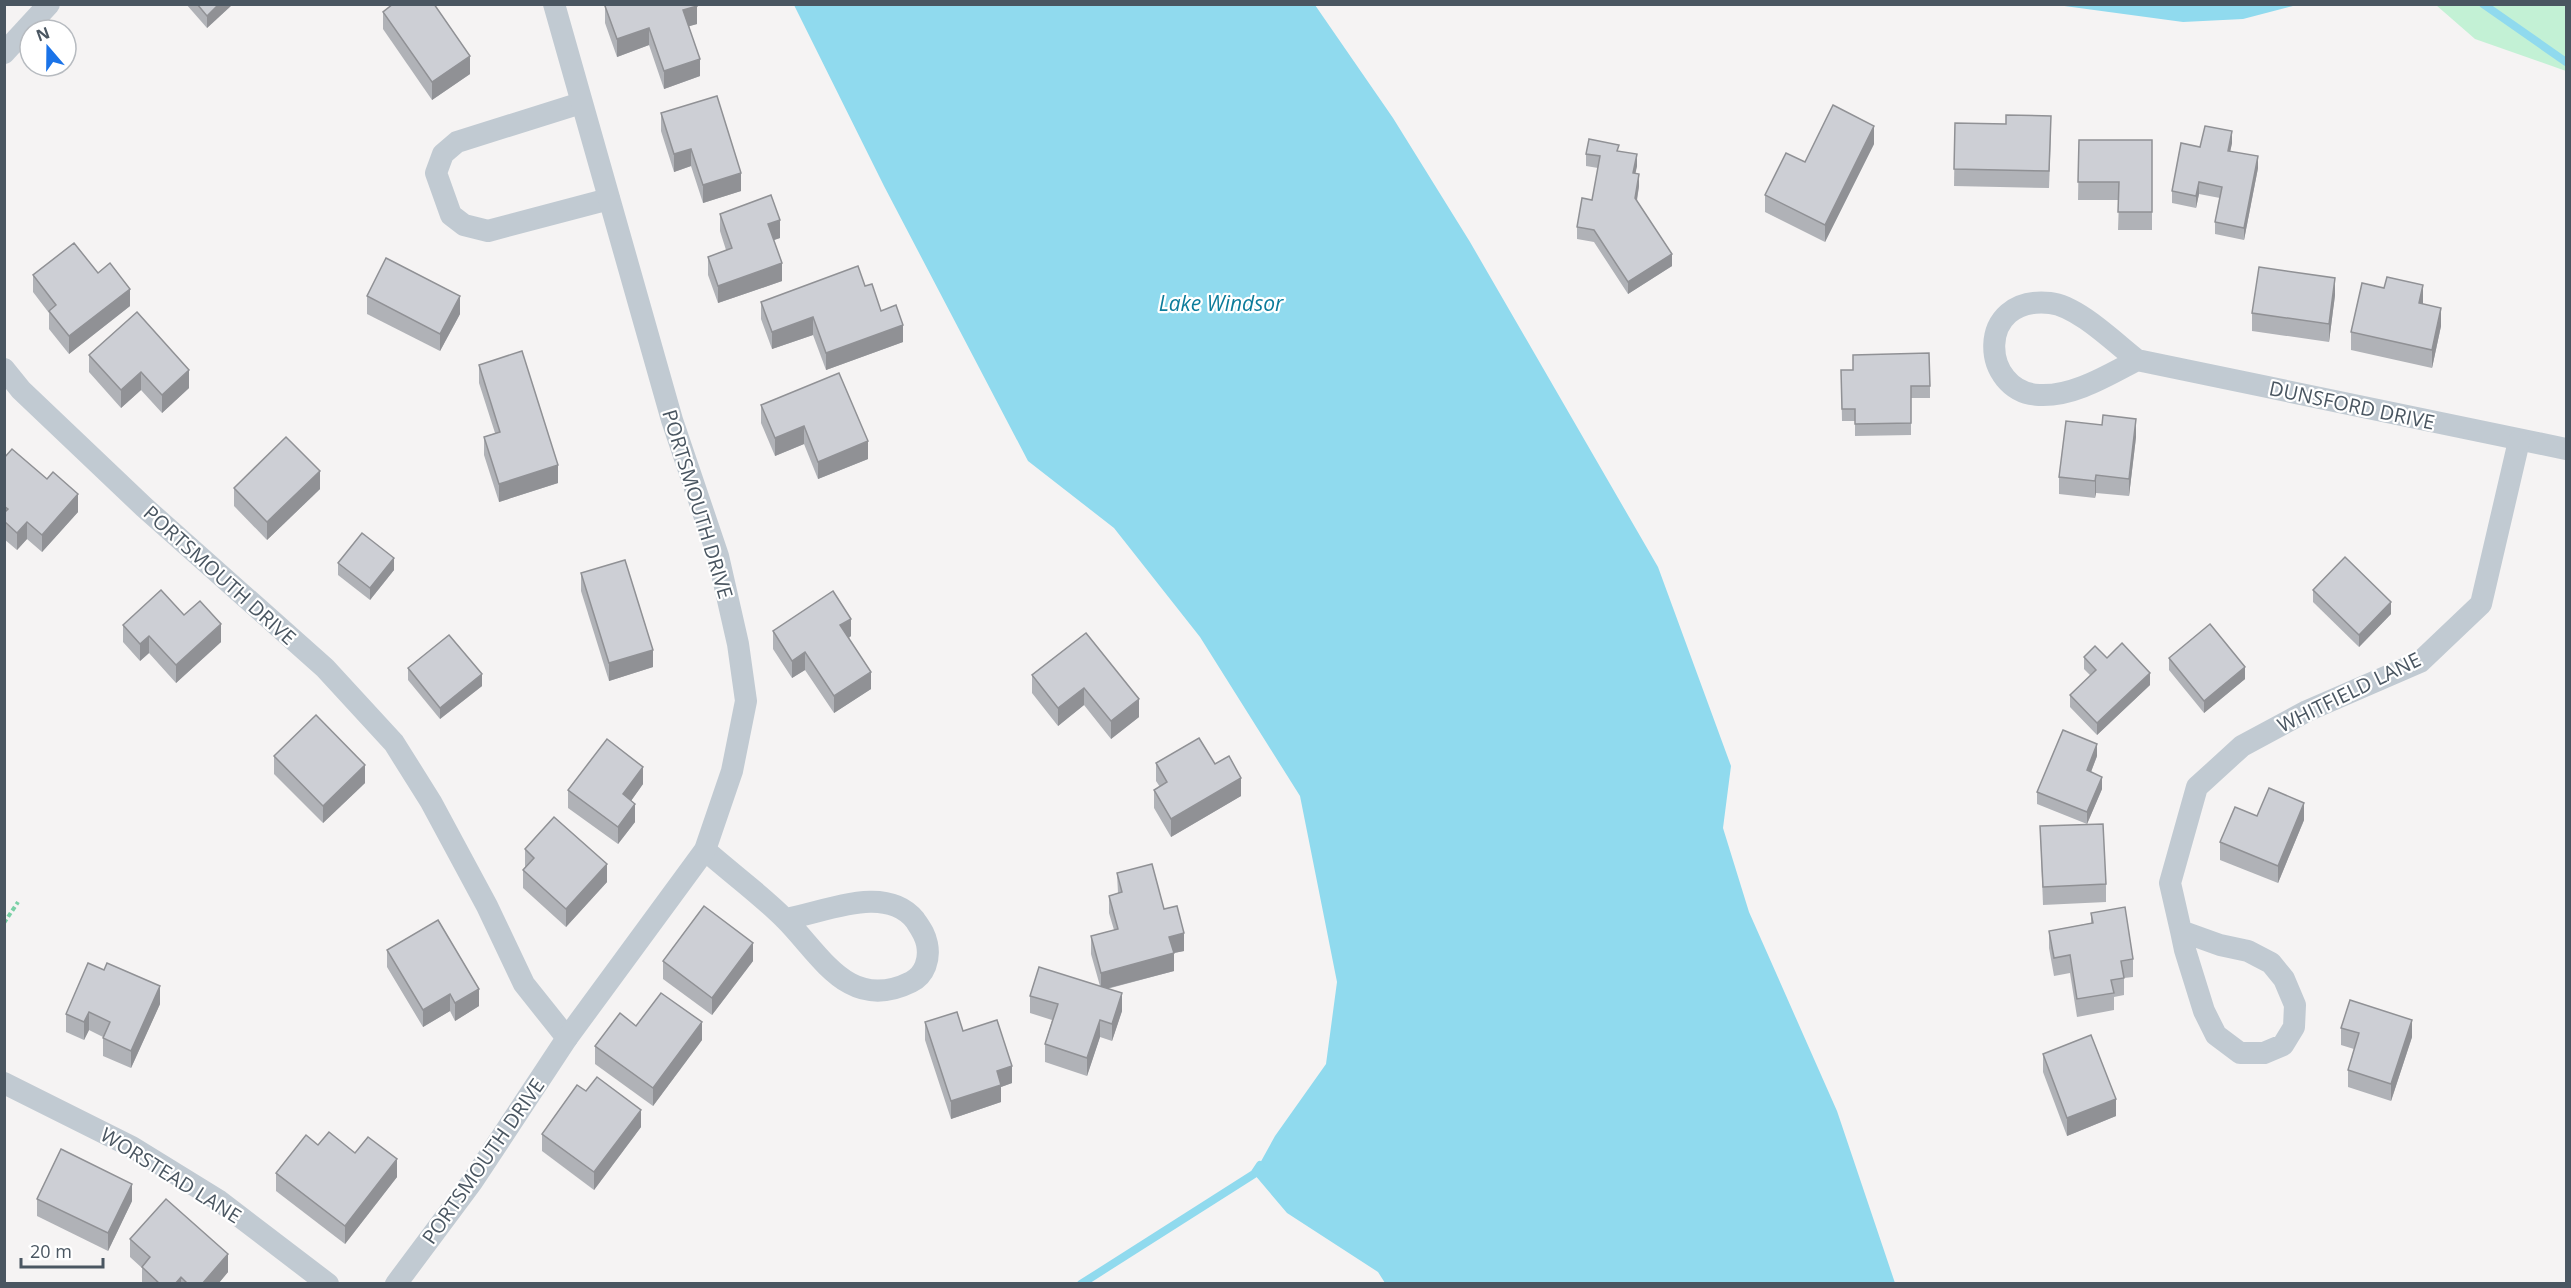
<svg xmlns="http://www.w3.org/2000/svg" width="2571" height="1288" font-family="'Open Sans',sans-serif">
  <style>
    .green { fill: #c3f1d5 }
    .water { fill: #90daee }
    .lines { fill: none; stroke-linecap: round; stroke-linejoin: round }
    .stream { stroke: #90daee; stroke-width: 8 }
    .path { stroke: #7ad0a6; stroke-width: 4; stroke-dasharray: 4.5 3; stroke-linecap: butt }
    .street { stroke: #c1cad2; stroke-width: 22 }
    .wall { fill: #b0b2b7 }
    .shaded-wall { fill: #909195 }
    .building { fill: #cdcfd5; stroke: #909195; stroke-width: 1.5 }
    .labels { text-anchor: middle; dominant-baseline: central; stroke-width: 4.5; stroke-linejoin: round; paint-order: stroke }
    .street-label { font-size: 20px; fill: #4a5661; stroke: #fff }
    .water-label { font-size: 21px; font-style: italic; fill: #0c7c9b; stroke: #fff }
  </style>
  <rect width="100%" height="100%" fill="#f5f3f3"/>
  <!-- green -->
  <polygon class="green" points="2436,5 2566,5 2566,71 2475,39"/>
  <!-- water -->
  <g class="water">
    <polygon points="794,5 1315,5 1393,118 1470,242 1658,567 1731,766 1723,828 1749,912 1837,1111 1895,1283 1385,1283 1378,1272 1287,1213 1254,1174 1275,1136 1326,1064 1337,982 1300,796 1200,637 1114,528 1028,461 884,186"/>
    <polygon points="2057,5 2297,5 2243,19 2183,22"/>
  </g>
  <g class="lines">
    <!-- stream -->
    <g class="stream">
      <polyline points="2483,4 2566,62"/>
      <polyline points="1081,1284 1254,1174 1260,1165"/>
    </g>
    <!-- path -->
    <polyline class="path" points="4,923 18,902"/>
    <!-- street -->
    <g class="street">
      <polyline points="4,53 49,4"/>
      <polyline points="581,103 457,142 443,154 436,173 451,215 464,225 488,231 609,199"/>
      <path d="M2137,360C2108,375 2073,397 2039,395C1980,392 1975,295 2050,303C2078,306 2115,343 2137,360L2566,449"/>
      <polyline points="4,369 21,390 144,507 325,668 394,743 431,802 487,906 524,984 567,1038"/>
      <path d="M705,850C731,873 760,894 785,919C821,955 849,1013 911,982C925,975 930,959 927,944C925,934 921,929 915,920C885,883 824,913 785,919"/>
      <polyline points="2181,931 2220,945 2248,951 2271,963 2284,979 2295,1005 2294,1027 2283,1045 2264,1053 2240,1053 2216,1035 2204,1011 2185,950 2181,931 2170,883 2197,787 2242,746 2307,711 2420,662 2481,604 2519,441"/>
      <polyline points="4,1083 132,1147 218,1200 328,1284"/>
      <polyline points="396,1284 472,1182 567,1038 705,850 732,771 746,701 738,644 718,556 672,420 554,4"/>
    </g>
  </g>
  <!-- wall -->
  <g class="wall">
    <polygon points="186,4 233,4 207,28"/>
    <polygon points="605,6 697,24 689,26 700,76 664,89 649,45 617,57 605,23"/>
    <polygon points="383,12 470,74 432,100 383,29"/>
    <polygon points="661,113 741,191 703,203 691,166 674,172 661,131"/>
    <polygon points="1955,123 2006,124 2051,133 2049,188 1954,186"/>
    <polygon points="2079,140 2152,140 2152,230 2118,230 2119,200 2078,200"/>
    <polygon points="2232,143 2230,151 2258,168 2244,240 2215,234 2215,222 2220,198 2199,194 2196,208 2172,203 2172,191 2200,147"/>
    <polygon points="1874,144 1825,242 1765,212 1765,195 1805,162"/>
    <polygon points="1619,151 1637,166 1635,173 1639,186 1637,201 1672,266 1628,294 1594,242 1577,239 1577,227 1592,200 1598,168 1586,166 1586,154"/>
    <polygon points="720,214 780,238 774,240 782,281 718,303 708,275 708,257 726,250 720,231"/>
    <polygon points="98,273 130,306 69,354 49,329 49,313 33,292 33,275"/>
    <polygon points="865,286 903,342 826,370 813,335 772,349 761,319 761,302"/>
    <polygon points="2335,295 2329,342 2252,331 2252,313"/>
    <polygon points="367,296 460,314 440,351 367,314"/>
    <polygon points="2423,303 2423,304 2441,326 2432,368 2351,350 2351,332"/>
    <polygon points="89,355 189,388 162,413 141,390 121,408 89,372"/>
    <polygon points="479,365 558,483 499,502 484,455 484,437 495,433 479,383"/>
    <polygon points="1841,370 1930,386 1930,398 1911,398 1911,435 1855,436 1855,421 1842,421"/>
    <polygon points="761,405 868,459 818,479 804,444 775,456 761,423"/>
    <polygon points="2102,425 2136,437 2129,496 2096,493 2095,498 2059,494 2059,477"/>
    <polygon points="4,458 78,512 42,552 27,539 17,550 4,539"/>
    <polygon points="234,488 320,489 267,540 234,506"/>
    <polygon points="338,563 394,570 370,600 338,575"/>
    <polygon points="581,573 653,667 609,681 581,591"/>
    <polygon points="2313,590 2391,614 2359,647 2313,602"/>
    <polygon points="184,615 221,642 176,683 149,653 140,661 123,642 123,625"/>
    <polygon points="773,631 851,636 849,638 871,689 834,713 805,670 792,678 773,649"/>
    <polygon points="1086,633 1139,717 1111,739 1084,705 1058,726 1032,693 1032,675"/>
    <polygon points="2084,657 2107,658 2150,685 2097,735 2070,707 2070,695 2091,676 2084,669"/>
    <polygon points="2169,658 2245,679 2204,713 2169,670"/>
    <polygon points="408,668 482,686 440,719 408,680"/>
    <polygon points="274,756 365,783 323,823 274,774"/>
    <polygon points="2097,756 2091,772 2102,789 2087,824 2037,804 2037,792"/>
    <polygon points="1156,763 1215,764 1241,796 1171,837 1154,808 1154,790 1160,787 1156,781"/>
    <polygon points="643,784 631,801 635,822 618,844 568,808 568,790"/>
    <polygon points="2257,816 2304,820 2278,883 2220,860 2220,842"/>
    <polygon points="2040,826 2106,884 2106,902 2043,905"/>
    <polygon points="525,849 607,882 566,927 523,888 523,870 525,867"/>
    <polygon points="1117,873 1164,909 1184,951 1174,953 1174,971 1107,989 1122,1011 1112,1041 1100,1037 1087,1076 1045,1062 1045,1044 1052,1020 1030,1013 1030,996 1100,986 1091,954 1091,936 1114,930 1109,913 1109,896 1118,893"/>
    <polygon points="2091,913 2133,959 2133,977 2124,978 2124,995 2114,997 2114,1010 2077,1017 2070,973 2054,976 2049,948 2049,931 2091,923"/>
    <polygon points="387,950 479,1006 455,1021 450,1011 423,1027 387,967"/>
    <polygon points="663,961 753,961 712,1015 663,979"/>
    <polygon points="160,1004 131,1068 103,1056 103,1037 89,1030 84,1040 66,1032 66,1014"/>
    <polygon points="925,1022 963,1031 1012,1083 1001,1087 1001,1102 951,1119 925,1040"/>
    <polygon points="636,1026 702,1040 653,1106 595,1064 595,1046"/>
    <polygon points="2341,1028 2412,1037 2391,1101 2348,1087 2348,1070 2354,1049 2341,1045"/>
    <polygon points="2043,1054 2116,1116 2067,1136 2043,1072"/>
    <polygon points="586,1091 641,1127 594,1190 542,1151 542,1134"/>
    <polygon points="318,1145 355,1153 397,1177 345,1244 276,1191 276,1173"/>
    <polygon points="37,1199 132,1201 108,1251 37,1216"/>
    <polygon points="130,1239 228,1272 218,1284 142,1284 142,1268 130,1257"/>
  </g>
  <!-- shaded-wall -->
  <g class="shaded-wall">
    <polygon points="219,4 233,4 207,28 207,16"/>
    <polygon points="697,6 697,24 683,28 683,10"/>
    <polygon points="649,28 649,45 617,57 617,39"/>
    <polygon points="470,56 470,74 432,100 432,82"/>
    <polygon points="700,59 700,76 664,89 664,71"/>
    <polygon points="1874,126 1874,144 1825,242 1825,225"/>
    <polygon points="2232,131 2232,143 2228,162 2228,151"/>
    <polygon points="691,149 691,166 674,172 674,154"/>
    <polygon points="1637,154 1637,166 1633,185 1633,173"/>
    <polygon points="2258,156 2258,168 2244,240 2244,228"/>
    <polygon points="741,173 741,191 703,203 703,185"/>
    <polygon points="1639,174 1639,186 1635,210 1635,198"/>
    <polygon points="2199,182 2199,194 2196,208 2196,196"/>
    <polygon points="780,220 780,238 768,242 768,224"/>
    <polygon points="1672,254 1672,266 1628,294 1628,282"/>
    <polygon points="782,263 782,281 718,303 718,286"/>
    <polygon points="2335,278 2335,295 2329,342 2329,324"/>
    <polygon points="2423,285 2423,303 2419,321 2419,303"/>
    <polygon points="130,289 130,306 69,354 69,336"/>
    <polygon points="460,296 460,314 440,351 440,334"/>
    <polygon points="2441,308 2441,326 2432,368 2432,350"/>
    <polygon points="813,317 813,335 772,349 772,332"/>
    <polygon points="903,325 903,342 826,370 826,353"/>
    <polygon points="189,370 189,388 162,413 162,395"/>
    <polygon points="141,372 141,390 121,408 121,390"/>
    <polygon points="2136,419 2136,437 2129,496 2129,479"/>
    <polygon points="804,426 804,444 775,456 775,438"/>
    <polygon points="868,441 868,459 818,479 818,462"/>
    <polygon points="558,465 558,483 499,502 499,484"/>
    <polygon points="320,471 320,489 267,540 267,522"/>
    <polygon points="2096,475 2096,493 2095,498 2095,481"/>
    <polygon points="78,494 78,512 42,552 42,535"/>
    <polygon points="27,522 27,539 17,550 17,533"/>
    <polygon points="394,558 394,570 370,600 370,588"/>
    <polygon points="2391,602 2391,614 2359,647 2359,635"/>
    <polygon points="851,619 851,636 840,643 840,625"/>
    <polygon points="221,624 221,642 176,683 176,665"/>
    <polygon points="149,636 149,653 140,661 140,644"/>
    <polygon points="653,650 653,667 609,681 609,663"/>
    <polygon points="805,652 805,670 792,678 792,661"/>
    <polygon points="2245,667 2245,679 2204,713 2204,701"/>
    <polygon points="871,672 871,689 834,713 834,696"/>
    <polygon points="2150,673 2150,685 2097,735 2097,723"/>
    <polygon points="482,674 482,686 440,719 440,708"/>
    <polygon points="1084,688 1084,705 1058,726 1058,708"/>
    <polygon points="1139,699 1139,717 1111,739 1111,721"/>
    <polygon points="2097,744 2097,756 2087,782 2087,770"/>
    <polygon points="365,765 365,783 323,823 323,806"/>
    <polygon points="643,767 643,784 623,812 623,794"/>
    <polygon points="2102,777 2102,789 2087,824 2087,812"/>
    <polygon points="1241,778 1241,796 1171,837 1171,819"/>
    <polygon points="2304,803 2304,820 2278,883 2278,866"/>
    <polygon points="635,804 635,822 618,844 618,827"/>
    <polygon points="607,864 607,882 566,927 566,909"/>
    <polygon points="1184,933 1184,951 1174,953 1174,971 1101,990 1101,973 1169,937"/>
    <polygon points="753,943 753,961 712,1015 712,998"/>
    <polygon points="160,986 160,1004 131,1068 131,1051"/>
    <polygon points="479,989 479,1006 455,1021 455,1003"/>
    <polygon points="1122,993 1122,1011 1112,1041 1112,1024"/>
    <polygon points="450,994 450,1011 423,1027 423,1010"/>
    <polygon points="89,1012 89,1030 84,1040 84,1022"/>
    <polygon points="1100,1020 1100,1037 1087,1076 1087,1058"/>
    <polygon points="2412,1020 2412,1037 2391,1101 2391,1084"/>
    <polygon points="702,1022 702,1040 653,1106 653,1088"/>
    <polygon points="1012,1066 1012,1083 1001,1087 1001,1102 951,1119 951,1101 997,1071"/>
    <polygon points="2116,1099 2116,1116 2067,1136 2067,1118"/>
    <polygon points="641,1110 641,1127 594,1190 594,1172"/>
    <polygon points="397,1159 397,1177 345,1244 345,1226"/>
    <polygon points="132,1184 132,1201 108,1251 108,1233"/>
    <polygon points="228,1254 228,1272 218,1284 202,1284"/>
    <polygon points="181,1277 181,1284 175,1284"/>
  </g>
  <!-- building -->
  <g class="building">
    <polygon points="197,4 219,4 207,16"/>
    <polygon points="393,4 434,4 470,56 432,82 383,12"/>
    <polygon points="608,4 696,4 697,6 683,10 700,59 664,71 649,28 617,39 605,6"/>
    <polygon points="717,96 741,173 703,185 691,149 674,154 661,113"/>
    <polygon points="1833,105 1874,126 1825,225 1765,195 1786,153 1805,162"/>
    <polygon points="2006,115 2051,116 2049,171 1954,169 1955,123 2006,124"/>
    <polygon points="2205,126 2232,131 2228,151 2258,156 2244,228 2215,222 2222,187 2199,182 2196,196 2172,191 2181,143 2200,147"/>
    <polygon points="1589,139 1619,145 1617,151 1637,154 1633,173 1639,174 1635,198 1672,254 1628,282 1594,230 1577,227 1582,198 1592,200 1600,156 1586,154"/>
    <polygon points="2079,140 2152,140 2152,212 2118,212 2119,182 2078,182"/>
    <polygon points="771,195 780,220 768,224 782,263 718,286 708,257 732,248 720,214"/>
    <polygon points="74,243 98,273 110,263 130,289 69,336 49,311 56,305 33,275"/>
    <polygon points="386,258 460,296 440,334 367,296"/>
    <polygon points="858,266 865,286 872,284 881,311 896,305 903,325 826,353 813,317 772,332 761,302"/>
    <polygon points="2259,267 2335,278 2329,324 2252,313"/>
    <polygon points="2387,277 2423,285 2419,303 2441,308 2432,350 2351,332 2362,283 2384,288"/>
    <polygon points="137,312 189,370 162,395 141,372 121,390 89,355"/>
    <polygon points="522,351 558,465 499,484 484,437 500,432 479,365"/>
    <polygon points="1929,353 1930,386 1911,386 1911,423 1855,424 1855,409 1842,409 1841,370 1853,370 1853,355"/>
    <polygon points="839,373 868,441 818,462 804,426 775,438 761,405"/>
    <polygon points="2103,415 2136,419 2129,479 2096,475 2095,481 2059,477 2066,421 2102,425"/>
    <polygon points="286,437 320,471 267,522 234,488"/>
    <polygon points="12,449 47,479 53,472 78,494 42,535 27,522 17,533 4,521 4,513 8,509 4,506 4,458"/>
    <polygon points="362,533 394,558 370,588 338,563"/>
    <polygon points="2345,557 2391,602 2359,635 2313,590"/>
    <polygon points="625,560 653,650 609,663 581,573"/>
    <polygon points="161,590 184,615 200,601 221,624 176,665 149,636 140,644 123,625"/>
    <polygon points="833,591 851,619 840,625 871,672 834,696 805,652 792,661 773,631"/>
    <polygon points="2210,624 2245,667 2204,701 2169,658"/>
    <polygon points="1086,633 1139,699 1111,721 1084,688 1058,708 1032,675"/>
    <polygon points="449,635 482,674 440,708 408,668"/>
    <polygon points="2122,643 2150,673 2097,723 2070,695 2096,670 2084,657 2095,646 2107,658"/>
    <polygon points="316,715 365,765 323,806 274,756"/>
    <polygon points="2063,730 2097,744 2087,770 2102,777 2087,812 2037,792"/>
    <polygon points="1199,738 1215,764 1229,756 1241,778 1171,819 1154,790 1167,782 1156,763"/>
    <polygon points="607,739 643,767 623,794 635,804 618,827 568,790"/>
    <polygon points="2269,788 2304,803 2278,866 2220,842 2235,807 2257,816"/>
    <polygon points="554,817 607,864 566,909 523,870 534,858 525,849"/>
    <polygon points="2103,824 2106,884 2043,887 2040,826"/>
    <polygon points="1152,864 1164,909 1177,906 1184,933 1169,937 1174,953 1101,973 1091,936 1118,929 1109,896 1122,892 1117,873"/>
    <polygon points="704,906 753,943 712,998 663,961"/>
    <polygon points="2125,907 2133,959 2121,961 2124,978 2111,980 2114,993 2077,999 2070,955 2054,958 2049,931 2093,923 2091,913"/>
    <polygon points="438,920 479,989 455,1003 450,994 423,1010 387,950"/>
    <polygon points="88,963 104,970 107,963 160,986 131,1051 103,1038 110,1022 89,1012 84,1022 66,1014"/>
    <polygon points="1039,967 1122,993 1112,1024 1100,1020 1087,1058 1045,1044 1058,1004 1030,996"/>
    <polygon points="661,993 702,1022 653,1088 595,1046 620,1013 636,1026"/>
    <polygon points="2350,1000 2412,1020 2391,1084 2348,1070 2359,1033 2341,1028"/>
    <polygon points="957,1012 963,1031 997,1020 1012,1066 997,1071 1001,1085 951,1101 925,1022"/>
    <polygon points="2091,1035 2116,1099 2067,1118 2043,1054"/>
    <polygon points="597,1077 641,1110 594,1172 542,1134 577,1085 586,1091"/>
    <polygon points="329,1132 355,1153 368,1137 397,1159 345,1226 276,1173 306,1135 318,1145"/>
    <polygon points="61,1149 132,1184 108,1233 37,1199"/>
    <polygon points="166,1199 228,1254 202,1284 188,1284 181,1277 175,1284 160,1284 142,1267 150,1257 130,1239"/>
  </g>
  <g class="labels">
    <!-- street labels -->
    <g class="street-label">
      <text transform="translate(2352 405) rotate(12)">DUNSFORD DRIVE</text>
      <text transform="translate(698 504) rotate(73)">PORTSMOUTH DRIVE</text>
      <text transform="translate(220 575) rotate(42)">PORTSMOUTH DRIVE</text>
      <text transform="translate(2349 692) rotate(-26)">WHITFIELD LANE</text>
      <text transform="translate(483 1161) rotate(-55)">PORTSMOUTH DRIVE</text>
      <text transform="translate(171 1175) rotate(32)">WORSTEAD LANE</text>
    </g>
    <!-- water labels -->
    <g class="water-label">
      <text x="1221" y="303">Lake Windsor</text>
    </g>
  </g>
  <!-- border -->
  <rect width="2571" height="1288" fill="none" stroke="#4a5661" stroke-width="12"/>
  <!-- north arrow -->
  <g transform="translate(48 48) rotate(340)"><circle r="28" fill="#ffffff" stroke="#b7bbc0" stroke-width="1.5"/>
  <path d="M0-4.5L10 22L0 15L-10 22Z" fill="#1a73e8"/>
  <text y="-9" font-size="16" font-weight="bold" text-anchor="middle" fill="#4a5661">N</text>
  </g>
  <!-- scale -->
  <path d="M21 1258v9h82v-9" fill="none" stroke="#4a5661" stroke-width="3"/>
  <text x="30" y="1258" font-size="18" fill="#4a5661" stroke="#ffffff" stroke-width="4.5" paint-order="stroke">20 m</text>
</svg>
